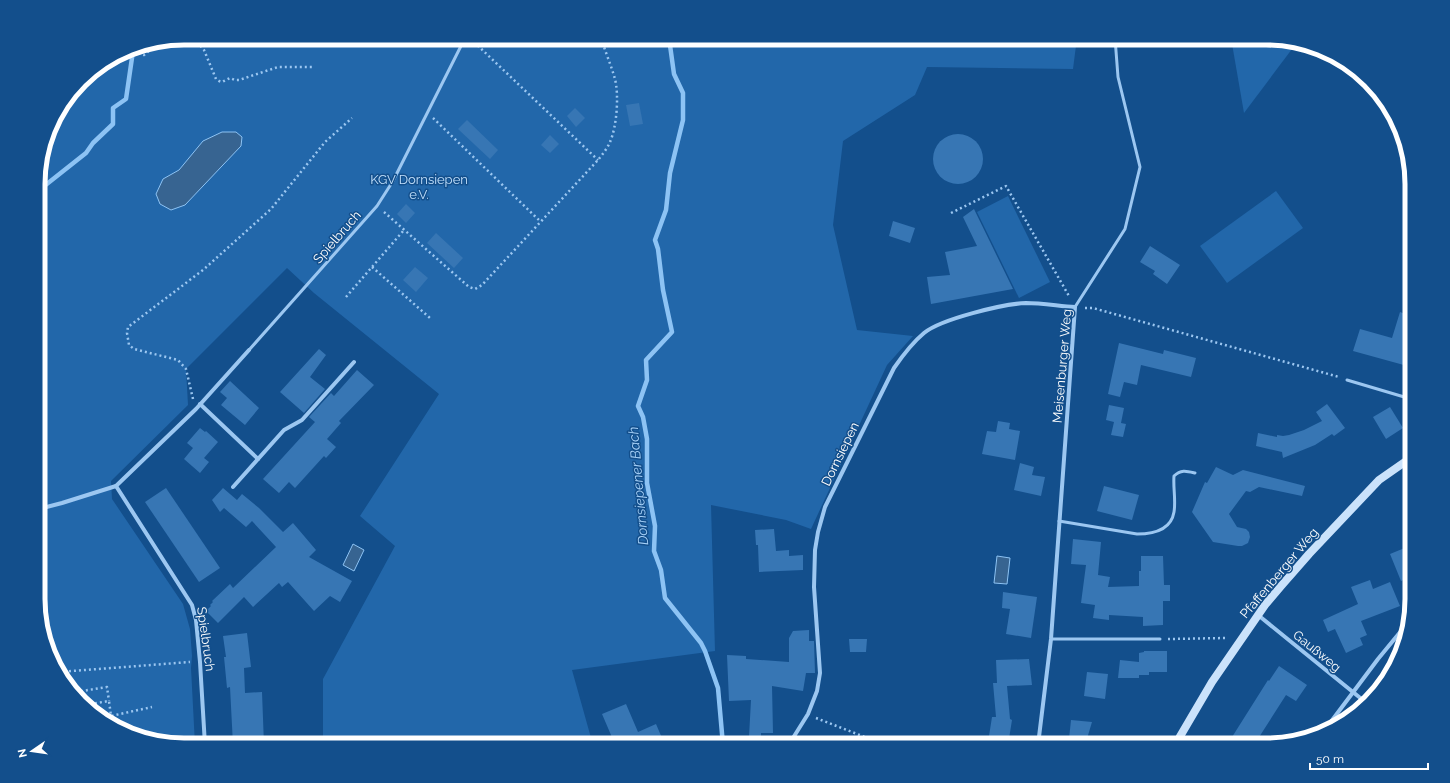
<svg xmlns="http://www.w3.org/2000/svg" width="1450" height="783" font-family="Raleway,sans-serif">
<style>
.green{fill:#2267aa}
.water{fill:#376491;stroke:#8dc3f4}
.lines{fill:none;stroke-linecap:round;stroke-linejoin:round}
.stream{stroke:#8dc3f4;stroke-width:4.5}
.building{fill:#3776b4}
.path{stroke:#9cc7f1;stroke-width:2.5;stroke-dasharray:2 3;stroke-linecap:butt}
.lane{stroke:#9cc7f1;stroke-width:3}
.street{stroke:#9cc7f1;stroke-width:4}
.secondary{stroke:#cae2fb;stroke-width:8}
.labels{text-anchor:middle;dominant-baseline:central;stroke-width:3;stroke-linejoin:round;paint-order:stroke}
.park-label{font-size:13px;fill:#c2e0fc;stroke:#134f8c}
.street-label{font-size:13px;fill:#fff;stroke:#134f8c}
.water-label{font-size:14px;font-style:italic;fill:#a7d1f8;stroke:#134f8c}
.rim{fill:none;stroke:#fff;stroke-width:5}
</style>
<rect width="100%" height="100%" fill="#134f8c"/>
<g class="green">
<polygon points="184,38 1077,38 1073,69 927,67 915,95 843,141 833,225 857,330 913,336 887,365 811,529 786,520 711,505 715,651 572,670 593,745 323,745 323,679 395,546 360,516 439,394 314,293 287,268 186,369 188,405 111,481 112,499 183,604 190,629 192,656 191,668 195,745 184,745 119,730 63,680 39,619 38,174 53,119 87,74 128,49"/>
<polygon points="1231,38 1266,38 1295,45 1244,113"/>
<polygon points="1276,191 1303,228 1227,283 1200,246"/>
<polygon points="1008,196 1050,282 1019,298 977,212"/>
</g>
<g class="water">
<polygon points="222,132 236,132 242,137 241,146 185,205 171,210 160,204 156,194 163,179 179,170 203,141"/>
<polygon points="353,544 364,550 354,571 343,565"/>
<polygon points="997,556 1010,558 1007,584 994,583"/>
</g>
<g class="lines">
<g class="stream">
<polyline points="669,38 674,74 683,93 683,120 670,173 666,210 655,240 658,249 663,290 672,332 646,360 647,380 638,406 643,417 647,439 647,483 655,526 654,551 661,570 665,598 701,643 705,651 718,688 723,745"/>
<polyline points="38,191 86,153 93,143 113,124 113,108 126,99 133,51 136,47"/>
</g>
</g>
<g class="building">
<polygon points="639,103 643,124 630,126 626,105"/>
<polygon points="575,108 585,118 576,127 567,116"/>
<polygon points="467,120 498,150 490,159 458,129"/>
<circle cx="958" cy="159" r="25"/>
<polygon points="550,135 559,144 550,153 541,145"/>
<polygon points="406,204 415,213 406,223 397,214"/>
<polygon points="974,209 1013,289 931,304 927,277 950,275 945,252 977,246 963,217"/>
<polygon points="893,221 915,228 910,243 889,236"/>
<polygon points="436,233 463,258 454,268 427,243"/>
<polygon points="1150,246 1180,265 1167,284 1153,274 1155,271 1140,262"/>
<polygon points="415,267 428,278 416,292 403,280"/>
<polygon points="1400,312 1411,316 1411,367 1353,351 1360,329 1392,338"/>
<polygon points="1119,343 1163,354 1164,350 1196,358 1191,377 1141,365 1137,385 1124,382 1120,397 1108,394"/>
<polygon points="319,349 326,355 310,377 325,389 304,413 280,392"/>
<polygon points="357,370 374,385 339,421 341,423 327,439 336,447 326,458 324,456 295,488 289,482 279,493 263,479 315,422 309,417 331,393 334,396"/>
<polygon points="230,381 259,408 245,425 221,405 227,398 220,392"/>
<polygon points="1327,404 1345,428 1334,436 1332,434 1315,445 1283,458 1282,452 1256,446 1258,433 1277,437 1277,435 1283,436 1289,435 1304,430 1322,421 1316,412"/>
<polygon points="1109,405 1124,408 1121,423 1126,424 1123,437 1111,435 1114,422 1106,420"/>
<polygon points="1390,407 1403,428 1386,439 1373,417"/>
<polygon points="998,421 1010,423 1009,429 1020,431 1015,460 982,454 987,431 996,432"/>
<polygon points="200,428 205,432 206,431 218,442 204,458 209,462 200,473 184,459 193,448 187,443"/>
<polygon points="1020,463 1034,467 1032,475 1045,477 1041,496 1014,490"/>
<polygon points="1216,467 1233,475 1243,470 1305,486 1302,496 1259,487 1250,492 1246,491 1229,514 1237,527 1246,529 1249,532 1250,537 1248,543 1242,546 1238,546 1213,542 1192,512 1205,482 1207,483"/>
<polygon points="1104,486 1139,495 1132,520 1097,511"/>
<polygon points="166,488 220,568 199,582 145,502"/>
<polygon points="223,488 237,500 242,494 259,508 283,532 293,523 316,550 309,557 352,581 340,602 330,596 314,611 288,582 282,587 279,583 253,607 244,597 218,623 206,611 211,606 210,605 213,602 212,601 230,584 233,588 276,547 252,521 246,527 224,508 220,512 212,500"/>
<polygon points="774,529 776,551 789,550 789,556 803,555 803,570 759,572 758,545 756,545 755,530"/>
<polygon points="1073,539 1101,542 1098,575 1110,577 1108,587 1139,586 1139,571 1141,571 1141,556 1163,556 1164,585 1170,585 1170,601 1163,601 1163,625 1143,626 1143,617 1109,615 1109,620 1093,618 1095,605 1081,603 1086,565 1071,564"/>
<polygon points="1412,545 1412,576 1401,581 1390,554"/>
<polygon points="1370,580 1373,589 1390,582 1400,606 1361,621 1367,635 1360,638 1363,645 1346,653 1335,629 1328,632 1323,620 1358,604 1351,587"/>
<polygon points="1003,592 1037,597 1031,638 1006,634 1010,609 1002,608"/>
<polygon points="809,630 809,641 814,641 815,673 806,673 803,691 772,686 773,733 761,733 761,738 749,737 751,700 729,701 727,655 746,656 746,659 789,662 789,638 793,631"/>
<polygon points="247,633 251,667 244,668 245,693 262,692 264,745 233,745 230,687 227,688 224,657 226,657 223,636"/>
<polygon points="849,639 867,639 866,652 850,652"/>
<polygon points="1144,651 1167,651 1167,672 1149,672 1149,675 1139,675 1139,678 1118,678 1120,660 1139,662 1139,653 1144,652"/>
<polygon points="1029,659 1032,685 1007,686 1010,719 1012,720 1008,745 993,743 994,737 989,736 992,717 996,717 993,683 997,683 996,660"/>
<polygon points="1279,666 1307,685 1296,701 1286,695 1254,745 1227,745 1268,680 1269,681"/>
<polygon points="1087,672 1108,674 1105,699 1084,696"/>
<polygon points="626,704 638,732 656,724 665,745 607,745 614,742 602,714"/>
<polygon points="1071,720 1092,722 1086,742 1069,739"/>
</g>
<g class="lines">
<g class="path">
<polyline points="194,38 204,50 216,79 219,81 222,82 230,78 235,80 239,80 278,67 314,67"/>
<polyline points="474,42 598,160"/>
<polyline points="129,50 144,55 159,43"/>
<polyline points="433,118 541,222"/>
<path d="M 384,212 L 469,287 L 475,289 L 482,285 L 598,160 C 602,155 607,149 610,142 C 617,126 619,95 615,79 C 611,65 605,51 601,38"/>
<polyline points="951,213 1006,186 1069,296"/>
<polyline points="372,267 430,318"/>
<polyline points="346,297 404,230"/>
<polyline points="1085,308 1093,308 1339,377"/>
<polyline points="193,399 186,369 178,360 134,349 129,345 127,333 128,327 203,270 271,209 325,142 352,118"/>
<polyline points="1168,639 1227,638"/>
<polyline points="59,672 190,662"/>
<polyline points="76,692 107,687 109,701"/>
<polyline points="90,704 109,701 111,716 152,707"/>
<polyline points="104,717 111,716 112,723"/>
<polyline points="816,718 870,739 916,745"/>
</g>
<g class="lane">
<polyline points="1075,307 1125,229 1140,167 1118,77 1115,38"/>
<polyline points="249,350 377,206 393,181 465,38"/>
<polyline points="1347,380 1411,399"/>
<path d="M 1059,521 L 1137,534 C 1153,534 1171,530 1174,512 C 1176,500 1173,488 1174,476 C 1181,469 1187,471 1195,473"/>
<polyline points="1051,639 1160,639"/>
</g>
<g class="street">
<polyline points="200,404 258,459"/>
<polyline points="116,486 192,605 196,620 200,662 205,745"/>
<polyline points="233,487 284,430 302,420 354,362"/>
<polyline points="39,509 62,503 116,486 196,409 249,350"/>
<polyline points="1258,615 1364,701"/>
<polyline points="1327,727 1378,659 1406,625"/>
<path d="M 786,745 L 793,738 L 808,714 L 817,691 L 820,673 L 814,587 L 815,550 L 818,532 L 825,507 L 894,368 C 903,355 912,343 924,333 C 941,319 1003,304 1026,303 C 1042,303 1059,306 1075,307 L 1051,639 L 1038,745"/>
</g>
<polyline class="secondary" points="1175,745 1212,682 1265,605 1282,585 1309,554 1379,480 1412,457"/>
</g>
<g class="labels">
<g class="park-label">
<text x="419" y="179">KGV Dornsiepen<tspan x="419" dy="15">e.V.</tspan></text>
</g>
<g class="street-label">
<text transform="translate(337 237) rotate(-49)">Spielbruch</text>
<text transform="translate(1062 366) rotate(-85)">Meisenburger Weg</text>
<text transform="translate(840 454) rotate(-64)">Dornsiepen</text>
<text transform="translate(1279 573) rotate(-50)">Pfaffenberger Weg</text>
<text transform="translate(206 639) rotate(82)">Spielbruch</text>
<text transform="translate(1317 651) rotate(39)">Gaußweg</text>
</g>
<g class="water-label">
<text transform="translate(638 486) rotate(-95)">Dornsiepener Bach</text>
</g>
</g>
<path d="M0 0H1450V783H0ZM184 45H1266A139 139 0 0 1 1405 184V599A139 139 0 0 1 1266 738H184A139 139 0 0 1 45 599V184A139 139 0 0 1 184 45Z" fill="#134f8c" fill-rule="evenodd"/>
<path class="rim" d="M184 45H1266A139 139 0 0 1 1405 184V599A139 139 0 0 1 1266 738H184A139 139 0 0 1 45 599V184A139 139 0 0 1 184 45Z"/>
<g transform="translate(32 751) rotate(257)" stroke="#134f8c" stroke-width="3" paint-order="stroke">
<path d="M0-3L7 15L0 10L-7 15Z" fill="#ffffff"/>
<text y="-6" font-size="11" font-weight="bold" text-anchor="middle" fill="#ffffff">N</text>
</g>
<path d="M1310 763v6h118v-6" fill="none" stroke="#ffffff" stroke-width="2"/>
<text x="1316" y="763" font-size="12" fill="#ffffff" stroke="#134f8c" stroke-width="3" paint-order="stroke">50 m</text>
</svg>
